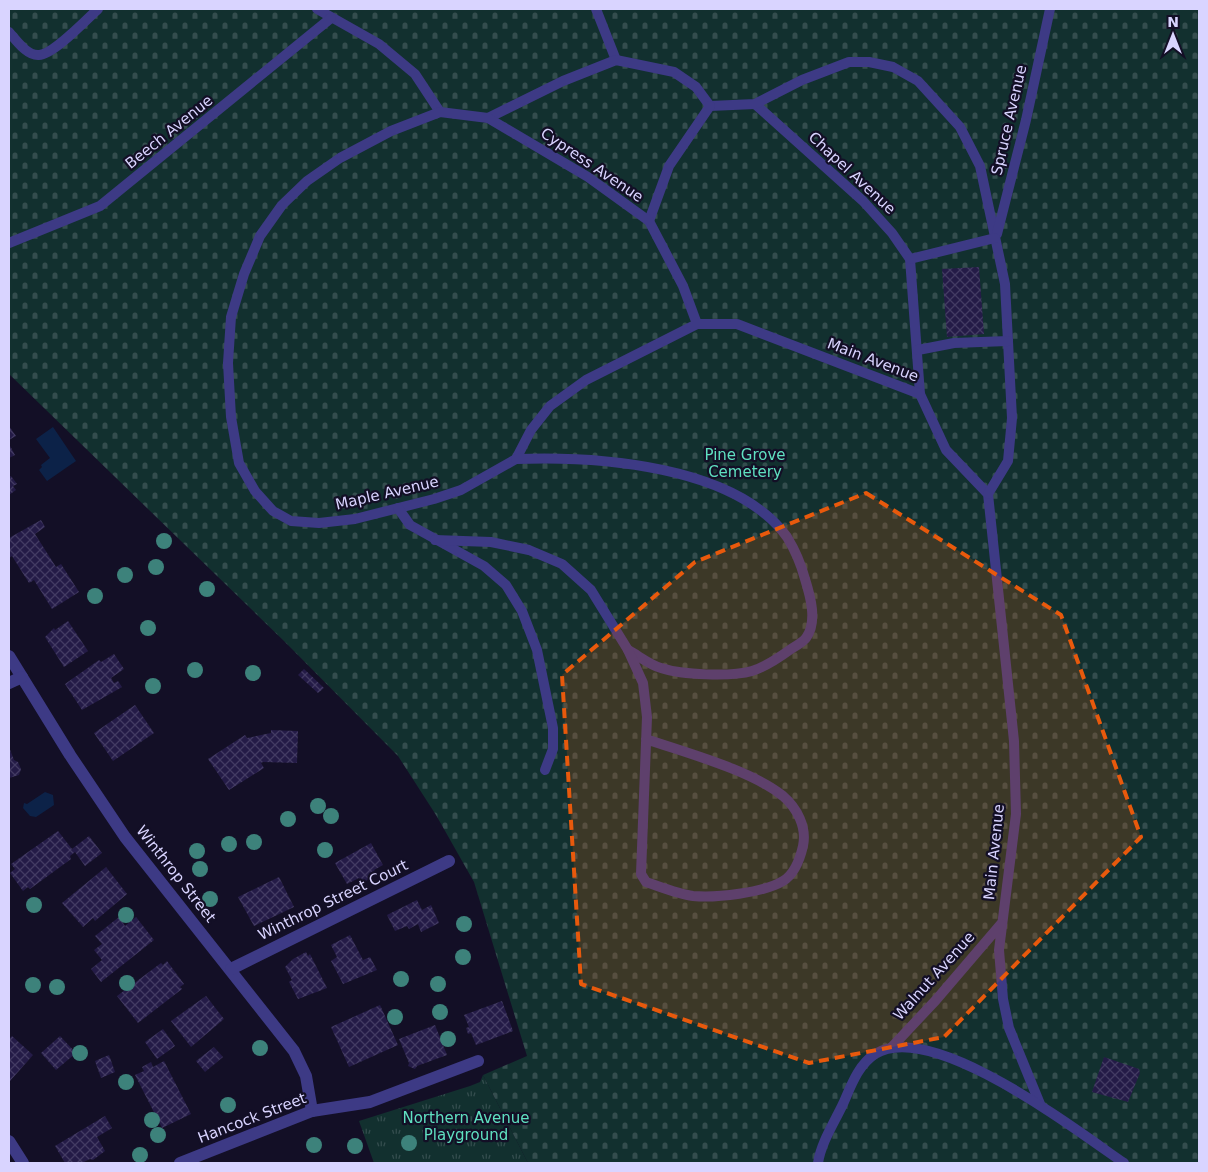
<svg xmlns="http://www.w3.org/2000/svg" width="1208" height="1172" font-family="'DejaVu Sans',sans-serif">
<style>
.grass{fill:url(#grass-tufts)}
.cemetery{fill:url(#cemetery-stones)}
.water{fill:#0c2248}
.building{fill:url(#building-cross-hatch)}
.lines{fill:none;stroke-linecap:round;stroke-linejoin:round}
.lane{stroke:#3d3a85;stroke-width:10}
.street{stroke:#3d3a85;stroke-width:12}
.tree{fill:#3d827b}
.marked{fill:#e8590c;fill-opacity:0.2;stroke:#e8590c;stroke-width:4;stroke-dasharray:10 6;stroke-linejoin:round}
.labels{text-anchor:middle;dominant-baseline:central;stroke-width:4.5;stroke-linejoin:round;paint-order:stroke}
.street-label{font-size:15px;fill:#d9d4ff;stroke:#130f26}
.park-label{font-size:15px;fill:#5fe0c0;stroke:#130f26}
</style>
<defs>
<pattern id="grass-tufts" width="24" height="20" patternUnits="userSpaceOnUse" patternTransform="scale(1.25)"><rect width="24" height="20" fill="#12302f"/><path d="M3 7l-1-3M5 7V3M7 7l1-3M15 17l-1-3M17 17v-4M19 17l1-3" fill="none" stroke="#344d4e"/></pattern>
<pattern id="cemetery-stones" width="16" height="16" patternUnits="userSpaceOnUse" patternTransform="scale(1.25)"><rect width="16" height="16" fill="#12302f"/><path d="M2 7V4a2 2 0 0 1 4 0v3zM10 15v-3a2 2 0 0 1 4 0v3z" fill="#344d4e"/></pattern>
<pattern id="building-cross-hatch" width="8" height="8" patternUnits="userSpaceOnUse" patternTransform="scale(1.25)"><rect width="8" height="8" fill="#241b47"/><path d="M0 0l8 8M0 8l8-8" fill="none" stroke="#433b63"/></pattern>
</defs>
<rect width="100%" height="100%" fill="#130f26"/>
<polygon class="grass" points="483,1075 528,1163 374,1163 359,1121 470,1086 480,1082"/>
<polygon class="cemetery" points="9,9 1199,9 1199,1163 528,1163 483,1075 527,1056 474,882 436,815 398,756 285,642 9,374"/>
<g class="water">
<polygon points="53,427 76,461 47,481 39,470 42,467 41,465 50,458 36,439"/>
<polygon points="45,792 53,795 54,805 36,817 30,816 23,808 24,803 27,804"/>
</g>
<g class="building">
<polygon points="979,267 984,334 947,337 942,269"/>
<polygon points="9,426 16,436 9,440"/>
<polygon points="9,444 15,455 9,458"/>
<polygon points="11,476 17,484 13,486 16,490 9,495 9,477"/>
<polygon points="41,520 45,527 35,534 56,567 61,564 79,592 52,609 34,580 29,583 12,556 9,558 9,538"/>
<polygon points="68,621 88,651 64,667 45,637 54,628 55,630"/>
<polygon points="114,654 124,669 111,678 114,683 118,681 122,687 82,710 65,684 99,660 101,662"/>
<polygon points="304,669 324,688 318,693 298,675"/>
<polygon points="135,705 154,733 113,761 94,733"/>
<polygon points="271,730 298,731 297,763 263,762 261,763 264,768 229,790 208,759 245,735 247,738 271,733"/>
<polygon points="9,747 14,760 18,762 21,769 19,775 9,778"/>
<polygon points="58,831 72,849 89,836 102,853 85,866 75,852 70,856 71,859 30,889 28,887 23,891 10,873 15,869 11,864"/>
<polygon points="371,843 383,865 374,870 377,875 362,883 359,878 347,884 335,863"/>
<polygon points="106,867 127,894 95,921 93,918 83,927 62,903"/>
<polygon points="279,877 294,907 254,926 238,897"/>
<polygon points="417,900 422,910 431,905 439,923 421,932 418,924 409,929 407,926 395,931 387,915"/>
<polygon points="119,917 125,926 136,917 154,940 101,982 91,969 102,960 94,950 102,944 95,936"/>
<polygon points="350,935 363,960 370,957 377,970 343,984 331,961 337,957 331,945"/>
<polygon points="306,952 308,956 310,954 327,988 298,999 289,982 292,980 285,967 293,959"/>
<polygon points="167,961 184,984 180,987 182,989 138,1023 117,996 161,963 163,965"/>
<polygon points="206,996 224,1019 191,1047 171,1021"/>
<polygon points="502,1001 513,1031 476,1045 471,1033 468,1034 466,1028 469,1027 464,1015"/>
<polygon points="380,1005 398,1045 349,1067 331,1027"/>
<polygon points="435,1025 447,1055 417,1066 415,1069 408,1066 409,1063 399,1039"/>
<polygon points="163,1029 175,1046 157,1059 145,1042"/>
<polygon points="12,1036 33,1055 10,1081 9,1039"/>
<polygon points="60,1036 76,1053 56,1070 41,1053"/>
<polygon points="214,1047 223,1057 205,1072 196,1061"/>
<polygon points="109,1055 115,1072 101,1078 95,1061"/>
<polygon points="1104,1057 1139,1069 1140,1073 1128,1102 1092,1092"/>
<polygon points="164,1061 191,1114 162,1128 135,1075 144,1071 142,1067 151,1062 153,1067"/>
<polygon points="105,1116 112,1128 97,1137 105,1151 93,1160 90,1159 82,1163 65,1163 55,1146"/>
</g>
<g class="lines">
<g class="lane">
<polyline points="317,9 379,44 415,74 440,112"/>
<polyline points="596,9 616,60"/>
<path d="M 9,32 C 16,40 27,56 39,55 C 53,55 87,19 98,9"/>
<polyline points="755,104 863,201 892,233 910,259 920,394 946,450 988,494 1014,741 1016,814 999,950 1003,999 1009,1028 1040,1104"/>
<polyline points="710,106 755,104 802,80 849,62 869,62 893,67 918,81 960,127 980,166 1005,284 1012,418 1008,461 988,494"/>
<polyline points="488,118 563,81 616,60 674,72 696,87 710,106"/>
<polyline points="649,221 669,166 710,106"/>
<polyline points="997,234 1026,120 1050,9"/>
<polyline points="9,243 100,206 331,18"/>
<polyline points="910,259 995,238"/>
<polyline points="697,324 683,286 649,221 588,177 488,118 440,112 391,131 340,158 307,181 282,205 260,236 244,274 231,317 228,363 231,417 239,463 255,491 273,511 291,521 319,523 355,519 434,499 461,490 516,459 531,430 550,406 586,380 697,324 737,324 920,394"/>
<polyline points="918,350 954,343 1008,341"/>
<path d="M 516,459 C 597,456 735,465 787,537 C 795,550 801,564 805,579 C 810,595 818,622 806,638 C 803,642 796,646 791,649 C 780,657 765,667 752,671 C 731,677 682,675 661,668 C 650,665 639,656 628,650"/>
<polyline points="398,508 410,525 484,566 506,585 522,611 537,650 553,728 553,749 545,770"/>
<path d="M 435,540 L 491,542 L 529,550 L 562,564 L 591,590 L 628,650 L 643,683 L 647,717 L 641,874 L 646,882 C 661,887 678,894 693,896 C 716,898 763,893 783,881 C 795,874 800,859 803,846 C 807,827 797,808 783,796 C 751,770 686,753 646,739"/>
<polyline points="891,1048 936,1000 1001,924"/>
<path d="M 818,1163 C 821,1143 834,1123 843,1104 C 851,1086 858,1065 875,1054 C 932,1019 1077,1131 1124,1163"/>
</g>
<g class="street">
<polyline points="9,656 70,755 125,837 294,1051 306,1076 312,1111"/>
<polyline points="9,683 22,677"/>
<polyline points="231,969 449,861"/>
<polyline points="9,1141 23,1163"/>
<polyline points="180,1163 312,1111 370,1102 478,1061"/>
</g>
</g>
<g class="tree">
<circle cx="164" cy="541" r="8"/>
<circle cx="156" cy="567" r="8"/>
<circle cx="125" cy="575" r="8"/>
<circle cx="207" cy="589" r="8"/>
<circle cx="95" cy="596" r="8"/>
<circle cx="148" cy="628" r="8"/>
<circle cx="195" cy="670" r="8"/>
<circle cx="253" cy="673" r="8"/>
<circle cx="153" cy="686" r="8"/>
<circle cx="318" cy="806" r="8"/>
<circle cx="331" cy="816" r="8"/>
<circle cx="288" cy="819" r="8"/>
<circle cx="254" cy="842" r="8"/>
<circle cx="229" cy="844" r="8"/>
<circle cx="325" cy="850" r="8"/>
<circle cx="197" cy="851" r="8"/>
<circle cx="200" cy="869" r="8"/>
<circle cx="210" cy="899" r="8"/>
<circle cx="34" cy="905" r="8"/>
<circle cx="126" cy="915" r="8"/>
<circle cx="464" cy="924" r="8"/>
<circle cx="463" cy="957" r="8"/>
<circle cx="401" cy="979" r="8"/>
<circle cx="127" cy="983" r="8"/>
<circle cx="438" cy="984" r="8"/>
<circle cx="33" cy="985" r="8"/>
<circle cx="57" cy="987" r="8"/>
<circle cx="440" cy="1012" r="8"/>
<circle cx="395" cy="1017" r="8"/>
<circle cx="448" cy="1039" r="8"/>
<circle cx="260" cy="1048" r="8"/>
<circle cx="80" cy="1053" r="8"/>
<circle cx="126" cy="1082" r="8"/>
<circle cx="228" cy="1105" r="8"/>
<circle cx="152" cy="1120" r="8"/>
<circle cx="158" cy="1135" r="8"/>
<circle cx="409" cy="1143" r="8"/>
<circle cx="314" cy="1145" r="8"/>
<circle cx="355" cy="1146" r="8"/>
<circle cx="140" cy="1155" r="8"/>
</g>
<path class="marked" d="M 866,493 L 1061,615 L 1141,837 L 944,1037 L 809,1063 L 581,984 L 562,675 L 695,562 Z"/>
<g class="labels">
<g class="street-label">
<text transform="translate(1009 120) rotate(-77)">Spruce Avenue</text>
<text transform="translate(169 132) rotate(-39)">Beech Avenue</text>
<text transform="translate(592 165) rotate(34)">Cypress Avenue</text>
<text transform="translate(852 173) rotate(43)">Chapel Avenue</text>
<text transform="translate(873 360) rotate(21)">Main Avenue</text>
<text transform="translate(387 493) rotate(-13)">Maple Avenue</text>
<text transform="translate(994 852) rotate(-84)">Main Avenue</text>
<text transform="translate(176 874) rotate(52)">Winthrop Street</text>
<text transform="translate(333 900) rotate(-26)">Winthrop Street Court</text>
<text transform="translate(934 976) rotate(-48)">Walnut Avenue</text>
<text transform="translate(252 1118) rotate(-21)">Hancock Street</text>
</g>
<g class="park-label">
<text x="745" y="455">Pine Grove<tspan x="745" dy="17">Cemetery</tspan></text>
<text x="466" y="1118">Northern Avenue<tspan x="466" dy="17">Playground</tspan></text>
</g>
</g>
<rect width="1208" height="1172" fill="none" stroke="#d9d4ff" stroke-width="20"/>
<g transform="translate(1173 35)" stroke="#130f26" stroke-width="4" paint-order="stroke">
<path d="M0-4L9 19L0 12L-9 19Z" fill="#d9d4ff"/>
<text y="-8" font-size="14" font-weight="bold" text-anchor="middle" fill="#d9d4ff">N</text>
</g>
</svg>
